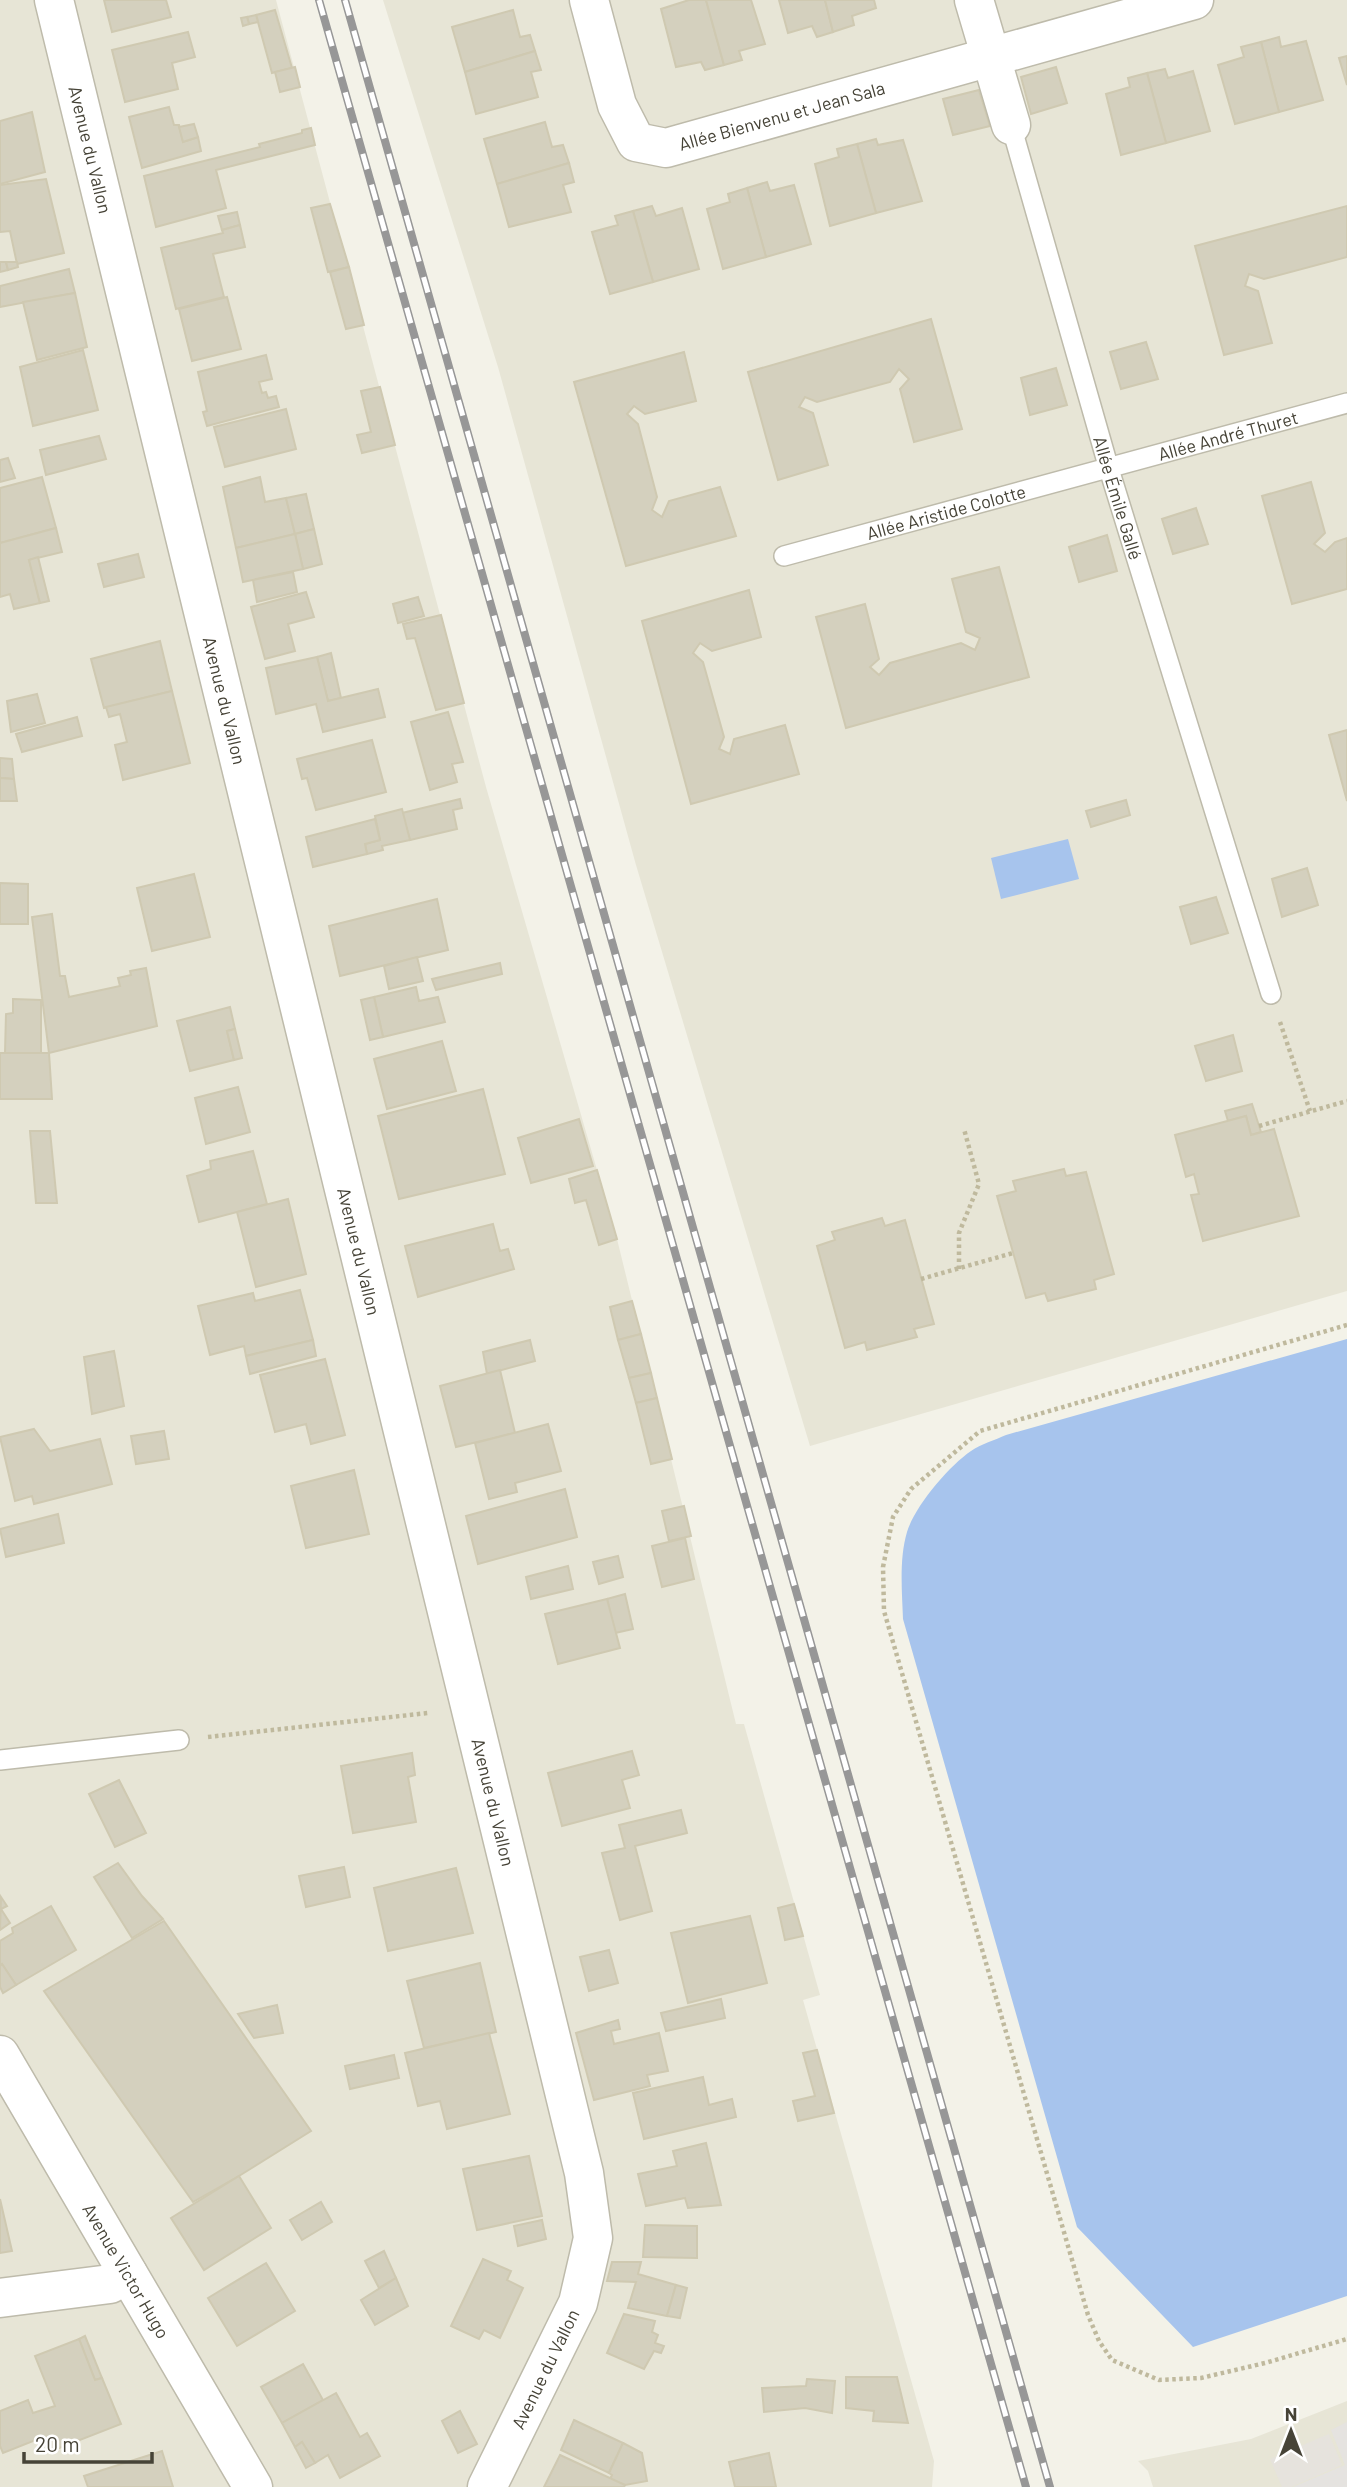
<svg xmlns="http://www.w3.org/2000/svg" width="1347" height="2487" font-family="Barlow,sans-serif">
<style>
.residential{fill:#e7e5d6}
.industrial{fill:#e6e3dd}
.parking{fill:#e5e3e0}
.water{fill:#a7c4ed}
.building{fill:#d4d0be;stroke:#cfc9b1;stroke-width:2}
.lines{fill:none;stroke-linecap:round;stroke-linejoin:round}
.service-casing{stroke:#bebbab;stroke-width:22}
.minor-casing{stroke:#bebbab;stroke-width:41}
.tertiary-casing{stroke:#bebbab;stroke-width:41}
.path{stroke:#bfb99d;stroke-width:4.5;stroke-dasharray:3.5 3.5;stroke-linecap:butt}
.service{stroke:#fff;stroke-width:19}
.minor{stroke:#fff;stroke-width:38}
.tertiary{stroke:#fff;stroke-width:38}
.rail-casing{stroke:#979797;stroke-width:8}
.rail{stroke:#fff;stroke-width:5;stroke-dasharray:16;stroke-linecap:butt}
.labels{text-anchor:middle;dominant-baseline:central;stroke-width:7;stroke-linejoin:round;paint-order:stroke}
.street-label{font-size:18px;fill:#464337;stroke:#fff}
</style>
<rect width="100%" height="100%" fill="#f3f2e8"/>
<g class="residential">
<polygon points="0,0 276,0 486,787 617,1239 736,1724 744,1724 820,1995 803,2000 934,2461 932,2487 0,2487"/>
<polygon points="383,0 1347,0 1347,1291 810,1446 636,865 498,367"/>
<polygon points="1347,2401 1347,2487 1153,2487 1148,2471 1138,2461 1251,2439"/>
</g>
<polygon class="industrial" points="1329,2434 1342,2465 1291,2487 1282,2487 1270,2459"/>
<polygon class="parking" points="1347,2422 1347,2487 1293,2487 1345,2465 1331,2430"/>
<g class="water">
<polygon points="1068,839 1079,879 1001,899 991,858"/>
<path d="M 1347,1339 L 1347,2296 L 1193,2347 L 1077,2227 L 903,1619 C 902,1591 899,1559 907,1532 C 915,1506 949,1466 971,1451 C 981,1444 995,1440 1006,1435 Z"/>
</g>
<g class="building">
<polygon points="104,0 166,0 171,17 112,32"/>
<polygon points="689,0 706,0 724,65 705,70 701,62 676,67 661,9"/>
<polygon points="706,0 751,0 765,44 739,51 742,60 724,65"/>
<polygon points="779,0 825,0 833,32 817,37 812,26 788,33"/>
<polygon points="825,0 874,0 876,8 852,16 854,25 833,32"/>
<polygon points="275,10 292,68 272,73 256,15"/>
<polygon points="513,10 520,37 530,35 535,51 465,72 452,27"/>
<polygon points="256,15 258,22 249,24 247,17"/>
<polygon points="247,17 249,24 243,26 241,18"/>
<polygon points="188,32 195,57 172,63 178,89 125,102 112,50"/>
<polygon points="1279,37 1281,47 1306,41 1323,100 1279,112 1261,42"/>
<polygon points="1261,42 1279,112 1235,124 1218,65 1244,57 1241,47"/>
<polygon points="535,51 541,70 531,72 538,97 476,114 465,72"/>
<polygon points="1347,56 1347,85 1339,58"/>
<polygon points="295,67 300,87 280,92 275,72"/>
<polygon points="1056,67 1067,103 1031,114 1021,77"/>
<polygon points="1165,69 1168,78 1193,71 1210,131 1166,143 1147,73"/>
<polygon points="1147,73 1166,143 1121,155 1106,94 1130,87 1128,78"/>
<polygon points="979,90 990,126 953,135 943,99"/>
<polygon points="169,107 174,125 179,125 183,142 198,137 201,151 142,168 129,117"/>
<polygon points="32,112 45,172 0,184 0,121"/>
<polygon points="545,122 552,147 563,145 569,163 497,184 484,139"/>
<polygon points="194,124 198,137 183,142 179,127"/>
<polygon points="311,128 315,145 216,170 226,208 156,227 144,176 260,147 259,144 302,133 302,130"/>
<polygon points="876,139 878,145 903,140 922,201 876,213 857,144"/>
<polygon points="857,144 876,213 830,226 815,164 839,157 837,149"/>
<polygon points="569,163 574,182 563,185 571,212 509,227 497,184"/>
<polygon points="46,179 64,253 17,264 10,231 0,232 0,185"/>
<polygon points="767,182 770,191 794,185 811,244 766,257 747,188"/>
<polygon points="747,188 766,257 723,269 707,209 730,202 728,194"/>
<polygon points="330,204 349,267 328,272 311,208"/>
<polygon points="652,206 656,216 682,208 699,269 653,282 633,211"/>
<polygon points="1347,206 1347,257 1264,279 1249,274 1245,286 1258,291 1272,343 1224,355 1195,246"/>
<polygon points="633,211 653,282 610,294 592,232 618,225 615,216"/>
<polygon points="237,212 240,225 222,230 218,216"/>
<polygon points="240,225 245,247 213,254 224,297 176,309 161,248 223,233 222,230"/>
<polygon points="0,262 6,262 8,270 0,272"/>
<polygon points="6,262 17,262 18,267 8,270"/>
<polygon points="349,267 364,325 346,329 330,272"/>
<polygon points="69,269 75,293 0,307 0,286"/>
<polygon points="75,293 87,347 37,360 23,302"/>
<polygon points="227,297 241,349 192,361 179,309"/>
<polygon points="931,319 962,429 914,442 900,389 909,379 899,369 890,382 817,402 805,397 799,407 813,413 828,465 778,480 748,372"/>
<polygon points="1146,342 1158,379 1121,389 1110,352"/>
<polygon points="83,350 98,410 33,426 20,367"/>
<polygon points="684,352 696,401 645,414 634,406 627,414 638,424 657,497 652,510 662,517 669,501 720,487 736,536 626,566 574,382"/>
<polygon points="266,355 272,379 259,382 262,393 266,392 268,398 276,396 279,407 207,426 203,412 207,411 198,372"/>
<polygon points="1056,368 1067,405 1030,415 1021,378"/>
<polygon points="380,387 395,445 362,453 357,435 371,432 361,391"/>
<polygon points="286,409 296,449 225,467 214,427"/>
<polygon points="99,436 106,459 46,475 40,450"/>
<polygon points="8,458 15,478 0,482 0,460"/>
<polygon points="42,477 56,528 0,543 0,488"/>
<polygon points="260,477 265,502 286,498 295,534 236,548 223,487"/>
<polygon points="1311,482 1325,533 1314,544 1325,552 1335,542 1347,538 1347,589 1292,604 1262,496"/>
<polygon points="306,494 314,529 295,534 286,498"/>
<polygon points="1196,508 1208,544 1173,554 1162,519"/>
<polygon points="56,528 62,552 29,560 40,603 14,609 10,594 0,597 0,543"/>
<polygon points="314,529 322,564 303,569 295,534"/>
<polygon points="295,534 303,569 243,582 236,548"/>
<polygon points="1107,535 1117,571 1079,582 1069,547"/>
<polygon points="138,554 144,577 104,587 98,564"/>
<polygon points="38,557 49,601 40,603 29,560"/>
<polygon points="999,567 1029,677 846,728 816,617 865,604 879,659 870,667 879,675 890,663 961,643 975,650 980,638 966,632 952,579"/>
<polygon points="293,572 297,592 257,602 253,580"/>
<polygon points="749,590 761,637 712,651 700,643 693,653 703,662 724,737 719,749 730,754 734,739 785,725 799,774 691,804 642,621"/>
<polygon points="306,592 314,617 288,624 295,651 265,659 251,607"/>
<polygon points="418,597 424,616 398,623 393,604"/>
<polygon points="441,615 464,703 436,710 415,638 407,639 403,624"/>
<polygon points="160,641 172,691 104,708 91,659"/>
<polygon points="331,653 341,698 328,701 317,657"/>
<polygon points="317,657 328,701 378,689 385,717 323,732 316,704 276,714 266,668"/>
<polygon points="172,691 190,763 123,780 115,745 127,742 120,714 109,717 106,707"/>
<polygon points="37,694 45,723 11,732 7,701"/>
<polygon points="448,712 463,762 452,764 457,782 430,790 411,722"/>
<polygon points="77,717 82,736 22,752 16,734"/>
<polygon points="1347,730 1347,801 1329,735"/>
<polygon points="372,740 386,792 316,810 307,778 302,779 297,759"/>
<polygon points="0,758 12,759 14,779 0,778"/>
<polygon points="0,778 14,779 17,801 0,801"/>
<polygon points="460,799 462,808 453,810 457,829 410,840 402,813"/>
<polygon points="1126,800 1130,815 1091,827 1086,811"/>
<polygon points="402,809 410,840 382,846 383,850 367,854 365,844 380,840 375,816"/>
<polygon points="375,819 380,840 365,844 367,854 313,867 306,837"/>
<polygon points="1307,868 1318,905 1282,917 1272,879"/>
<polygon points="194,874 210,937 152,951 137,888"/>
<polygon points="0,883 28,884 28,924 0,924"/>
<polygon points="1216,897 1228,933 1191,944 1180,907"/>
<polygon points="437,899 448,950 340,976 329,926"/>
<polygon points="52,914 60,976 65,976 69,997 120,986 118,978 131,975 130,971 146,968 157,1026 49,1053 32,917"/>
<polygon points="417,957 423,981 389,989 384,966"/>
<polygon points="500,963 502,974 436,990 432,979"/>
<polygon points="416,987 419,1001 438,997 445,1022 383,1037 374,997"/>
<polygon points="374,997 383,1037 370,1040 361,1000"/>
<polygon points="13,999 41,1000 41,1053 5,1053 6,1014 13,1013"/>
<polygon points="230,1007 235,1029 227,1031 234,1060 190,1071 177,1021"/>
<polygon points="235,1029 242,1058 234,1060 227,1031"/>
<polygon points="1233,1035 1242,1071 1206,1081 1195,1046"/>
<polygon points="442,1041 456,1091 387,1109 374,1059"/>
<polygon points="0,1053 49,1053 52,1099 0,1099"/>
<polygon points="238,1087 250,1132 206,1144 195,1098"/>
<polygon points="483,1089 505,1174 399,1199 378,1116"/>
<polygon points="1252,1104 1261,1132 1251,1135 1246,1116 1228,1121 1225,1111"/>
<polygon points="1246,1116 1251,1135 1274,1129 1299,1216 1203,1241 1191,1195 1199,1194 1194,1174 1186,1177 1175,1135"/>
<polygon points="579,1119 593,1166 531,1183 518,1138"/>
<polygon points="30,1131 50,1131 57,1203 36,1203"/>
<polygon points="253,1151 267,1204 199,1222 187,1176 211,1169 210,1161"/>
<polygon points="1064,1169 1066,1176 1086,1172 1114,1274 1094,1280 1096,1289 1048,1301 1045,1293 1026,1298 997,1196 1016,1191 1013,1181"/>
<polygon points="597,1170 617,1239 599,1245 586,1200 575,1203 569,1179"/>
<polygon points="288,1199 306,1274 256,1287 237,1212"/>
<polygon points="882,1218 885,1226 905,1220 934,1324 914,1329 917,1337 867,1350 865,1342 845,1348 817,1246 835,1240 832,1232"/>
<polygon points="493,1224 500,1251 508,1249 514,1269 418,1297 405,1246"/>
<polygon points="300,1290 313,1340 246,1356 244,1346 210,1355 198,1306 253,1293 255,1301"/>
<polygon points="632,1301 641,1334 618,1340 610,1307"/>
<polygon points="641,1334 651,1373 629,1378 618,1340"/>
<polygon points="313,1340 316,1356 250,1374 246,1356"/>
<polygon points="530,1340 535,1361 487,1374 483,1352"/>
<polygon points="114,1351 124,1406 92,1414 84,1357"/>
<polygon points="325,1359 345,1435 311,1444 306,1424 275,1432 260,1375"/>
<polygon points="500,1370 515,1433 456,1447 440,1386"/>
<polygon points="651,1373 657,1398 636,1403 629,1378"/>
<polygon points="657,1398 672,1459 651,1464 636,1403"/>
<polygon points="548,1424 561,1471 515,1483 517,1492 489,1499 475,1443"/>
<polygon points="34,1429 50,1451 100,1439 112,1484 34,1504 32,1496 15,1501 0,1437"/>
<polygon points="164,1431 169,1459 136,1464 131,1436"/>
<polygon points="354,1470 369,1534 306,1548 291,1486"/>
<polygon points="565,1489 577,1537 478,1564 466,1516"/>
<polygon points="684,1506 691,1536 669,1541 662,1511"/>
<polygon points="58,1514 64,1543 6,1557 0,1529"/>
<polygon points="685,1538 694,1579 662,1587 652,1546"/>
<polygon points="618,1556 623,1577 599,1584 593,1562"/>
<polygon points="568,1566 573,1589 531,1599 526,1577"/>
<polygon points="625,1594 633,1629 615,1633 607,1599"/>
<polygon points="607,1599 620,1648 558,1664 545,1614"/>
<polygon points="632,1751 639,1775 622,1780 630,1808 562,1826 548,1773"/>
<polygon points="412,1753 415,1775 408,1777 416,1822 353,1833 341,1766"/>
<polygon points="119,1780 146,1833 115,1847 89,1794"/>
<polygon points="681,1810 687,1833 635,1846 652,1911 620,1920 602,1853 625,1848 619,1825"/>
<polygon points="118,1863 142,1896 163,1919 132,1938 94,1877"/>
<polygon points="344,1867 350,1897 306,1907 299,1876"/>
<polygon points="456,1868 473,1933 388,1951 374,1888"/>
<polygon points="1,1897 7,1906 1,1909 10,1923 0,1930"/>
<polygon points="794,1904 803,1936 785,1940 778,1908"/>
<polygon points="51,1906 76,1950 16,1985 2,1964 0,1966 0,1941 13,1933 12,1928"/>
<polygon points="750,1916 767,1983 688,2003 671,1933"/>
<polygon points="164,1921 311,2131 239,2176 193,2202 44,1991"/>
<polygon points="609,1950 618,1983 589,1991 580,1957"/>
<polygon points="480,1963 496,2032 424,2048 407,1981"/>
<polygon points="2,1964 16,1985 3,1993 0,1987 0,1966"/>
<polygon points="721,1999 725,2018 666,2031 661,2013"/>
<polygon points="277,2005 283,2033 254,2038 238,2014"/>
<polygon points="618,2020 620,2029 611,2031 614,2044 659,2033 668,2071 647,2075 650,2086 594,2100 576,2033"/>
<polygon points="489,2033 510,2114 447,2129 440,2101 418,2106 405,2053"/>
<polygon points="817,2050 834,2113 798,2121 793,2101 815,2096 803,2053"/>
<polygon points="394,2055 399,2078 350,2089 345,2066"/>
<polygon points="703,2077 709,2105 732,2099 736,2117 644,2139 633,2093"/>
<polygon points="706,2143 721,2205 688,2208 685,2198 646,2206 638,2174 677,2166 673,2151"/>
<polygon points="529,2156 542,2216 477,2230 463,2169"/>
<polygon points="239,2176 271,2228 204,2270 171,2218"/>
<polygon points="0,2199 12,2251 0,2253"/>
<polygon points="321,2202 332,2222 302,2240 290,2220"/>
<polygon points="542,2220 546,2239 518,2246 514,2226"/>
<polygon points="645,2225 697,2226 697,2258 643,2257"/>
<polygon points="384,2251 396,2278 379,2288 365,2261"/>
<polygon points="483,2259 511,2271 507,2280 523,2288 500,2338 484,2330 479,2339 451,2326"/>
<polygon points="612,2262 641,2262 638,2274 676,2285 667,2316 628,2308 636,2282 607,2281"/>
<polygon points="266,2263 295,2311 237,2346 208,2298"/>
<polygon points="396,2278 408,2306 375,2325 361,2300"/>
<polygon points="676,2285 687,2288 680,2318 667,2316"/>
<polygon points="624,2314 655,2321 652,2332 658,2335 655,2343 664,2346 661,2353 654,2351 644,2369 607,2353"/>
<polygon points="85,2336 102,2378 95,2380 79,2339"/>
<polygon points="79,2339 95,2380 102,2378 121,2424 49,2452 43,2437 3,2453 0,2446 0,2411 28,2400 33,2413 55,2406 35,2356"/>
<polygon points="303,2364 323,2400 282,2423 261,2387"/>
<polygon points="846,2377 897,2377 908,2423 873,2421 874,2411 846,2408"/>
<polygon points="807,2379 835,2381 832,2413 805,2408 764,2412 762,2388 806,2386"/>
<polygon points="336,2393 360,2437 367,2433 380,2456 340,2478 328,2455 315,2463 302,2442 295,2447 282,2423"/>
<polygon points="460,2411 477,2444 458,2453 442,2421"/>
<polygon points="574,2420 623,2443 609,2473 561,2450"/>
<polygon points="302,2442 315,2463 306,2468 295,2447"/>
<polygon points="623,2443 642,2453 647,2481 625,2485 610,2479 612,2475 609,2473"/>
<polygon points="162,2451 173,2487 88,2487 84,2476"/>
<polygon points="769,2453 776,2487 735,2487 729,2462"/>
<polygon points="560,2455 625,2485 624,2487 544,2487"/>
</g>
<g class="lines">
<defs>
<g id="service">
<path id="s1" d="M 1011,125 L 1109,469 L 1271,994"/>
<path id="s2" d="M 784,556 L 1347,403"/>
<polyline points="0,1760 179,1740"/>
</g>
<g id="minor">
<path id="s3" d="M 54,0 L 584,2173 L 593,2238 L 578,2303 L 487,2487"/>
<path id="s4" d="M 589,0 L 617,105 L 636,142 L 666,148 L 1194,0"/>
<polyline points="974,0 1011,125"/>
<polyline points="0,2298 110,2284 128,2274"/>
</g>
<g id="tertiary">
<path id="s5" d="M 0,2055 L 253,2487"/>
</g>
</defs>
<use href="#service" class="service-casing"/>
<use href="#minor" class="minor-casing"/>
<use href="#tertiary" class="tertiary-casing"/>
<g class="path">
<polyline points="1280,1022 1310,1111"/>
<polyline points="1259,1126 1347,1101"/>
<polyline points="959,1269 959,1233 979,1184 964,1129"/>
<polyline points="921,1279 1013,1253"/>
<polyline points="1347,1325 980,1431 911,1489 893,1517 883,1567 884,1611 1088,2315 1099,2341 1112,2360 1159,2380 1201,2378 1265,2363 1347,2339"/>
<polyline points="208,1737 428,1713"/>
</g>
<use href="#service" class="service"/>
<use href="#minor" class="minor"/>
<use href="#tertiary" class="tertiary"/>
<defs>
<g id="rail">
<polyline points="319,0 1026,2487"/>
<polyline points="345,0 1050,2487"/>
</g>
</defs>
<use href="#rail" class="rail-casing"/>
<use href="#rail" class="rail"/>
</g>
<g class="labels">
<g class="street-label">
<text stroke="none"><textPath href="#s4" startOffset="301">Allée Bienvenu et Jean Sala</textPath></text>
<text stroke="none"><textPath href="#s3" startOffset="154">Avenue du Vallon</textPath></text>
<text stroke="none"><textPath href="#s2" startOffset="460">Allée André Thuret</textPath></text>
<text stroke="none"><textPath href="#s1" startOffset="388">Allée Émile Gallé</textPath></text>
<text stroke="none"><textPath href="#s2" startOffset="168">Allée Aristide Colotte</textPath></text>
<text stroke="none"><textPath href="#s3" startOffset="721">Avenue du Vallon</textPath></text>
<text stroke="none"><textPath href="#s3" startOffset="1288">Avenue du Vallon</textPath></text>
<text stroke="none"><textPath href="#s3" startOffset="1855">Avenue du Vallon</textPath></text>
<text stroke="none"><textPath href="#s5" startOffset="250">Avenue Victor Hugo</textPath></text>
<text transform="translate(545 2369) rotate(-64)">Avenue du Vallon</text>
</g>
</g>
<g transform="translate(1291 2431)" stroke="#ffffff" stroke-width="5" paint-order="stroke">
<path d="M0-5L12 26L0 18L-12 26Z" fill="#464337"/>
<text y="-10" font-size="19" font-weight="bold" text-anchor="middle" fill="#464337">N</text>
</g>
<path d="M24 2452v10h128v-10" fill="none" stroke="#464337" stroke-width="3.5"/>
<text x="35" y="2452" font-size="21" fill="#464337" stroke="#ffffff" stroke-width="5" paint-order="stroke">20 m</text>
</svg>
